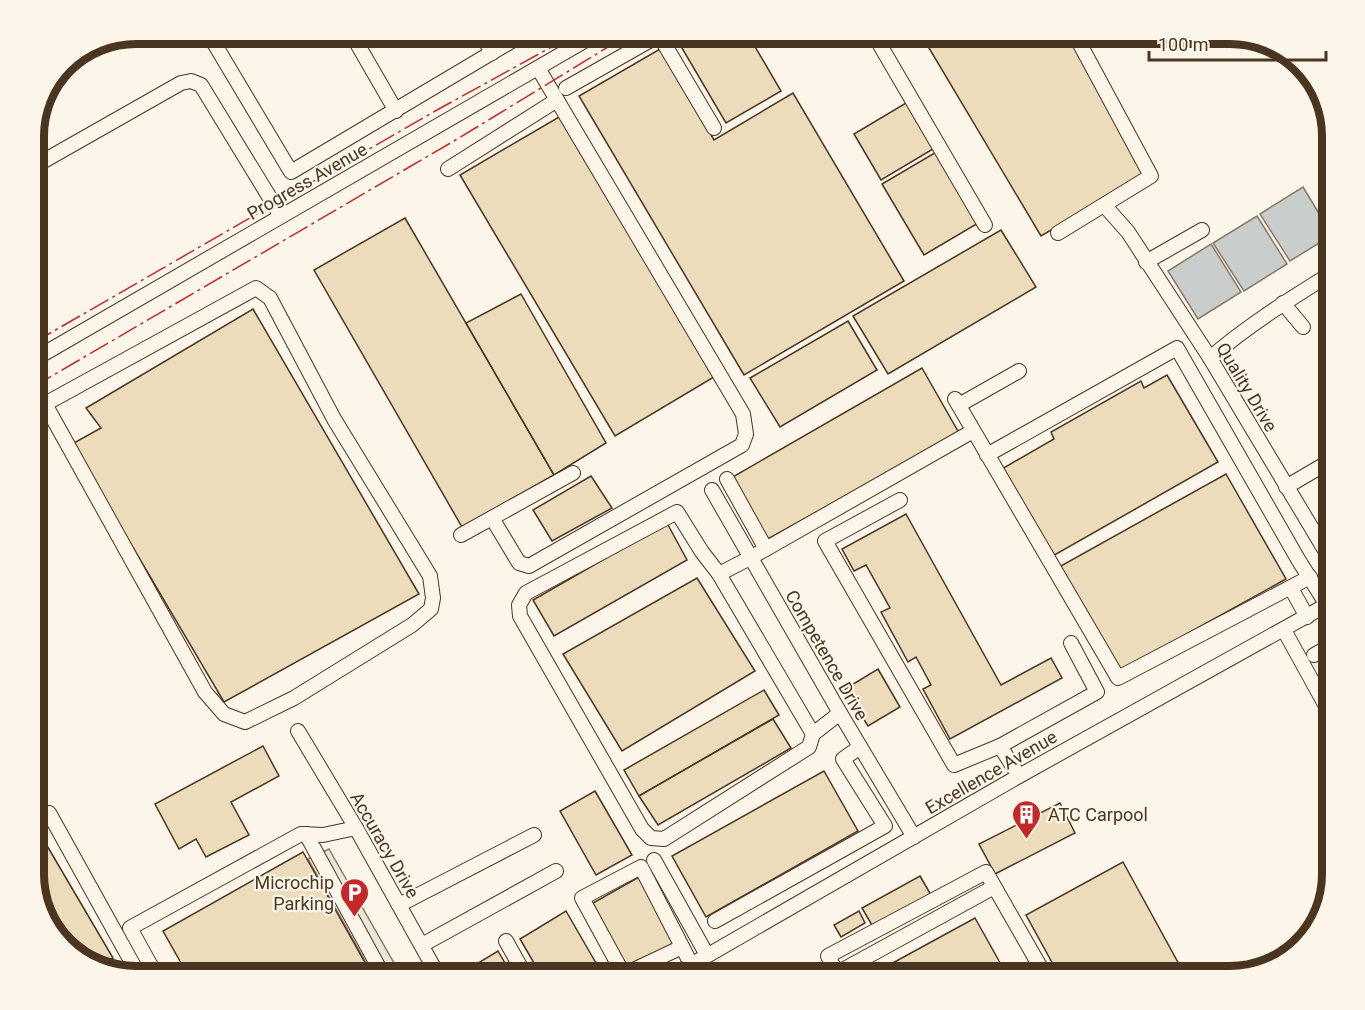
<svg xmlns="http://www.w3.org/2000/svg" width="1365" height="1010" font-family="Roboto,sans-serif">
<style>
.parking{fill:#ede7d9;stroke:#887966;stroke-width:1.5}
.water{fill:#c9cecd;stroke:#887966;stroke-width:1.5}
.building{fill:#ecdcbc;stroke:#4a3520;stroke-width:1.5}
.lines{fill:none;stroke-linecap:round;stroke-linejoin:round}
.minor-casing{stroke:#4a3520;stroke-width:16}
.minor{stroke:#fbf6e9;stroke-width:14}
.power{stroke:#c62828;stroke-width:1.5;stroke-dasharray:21 4.5 3 4.5;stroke-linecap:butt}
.labels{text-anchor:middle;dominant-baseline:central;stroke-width:4.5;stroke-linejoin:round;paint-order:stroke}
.street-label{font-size:18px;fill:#4a3520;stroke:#fbf6e9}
.poi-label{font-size:18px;fill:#4a3520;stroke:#fbf6e9;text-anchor:start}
.rim{fill:none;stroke:#4a3520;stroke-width:8}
</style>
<rect width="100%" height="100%" fill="#fbf6e9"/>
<polygon class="parking" points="329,849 402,977 374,977 308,859"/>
<g class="water">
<polygon points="1303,187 1332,235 1290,261 1260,214"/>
<polygon points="1257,216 1287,264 1244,291 1213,243"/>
<polygon points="1211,244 1241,292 1198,319 1168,271"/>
</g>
<g class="building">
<polygon points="696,33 747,33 781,91 726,123 679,43"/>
<polygon points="943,33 1071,33 1153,170 1041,236 926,43"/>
<polygon points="660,49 714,140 793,93 904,281 744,375 579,96"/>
<polygon points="906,103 933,149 881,180 854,134"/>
<polygon points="559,117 714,377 615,436 460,175"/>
<polygon points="938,151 980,222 924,255 882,184"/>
<polygon points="405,218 554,475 462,527 314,270"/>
<polygon points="1001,230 1036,287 888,374 853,316"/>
<polygon points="521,294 606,443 554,475 466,323"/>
<polygon points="253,309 419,594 224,702 72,444 101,428 86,408"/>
<polygon points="848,321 877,370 780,427 750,378"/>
<polygon points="922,368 959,433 766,540 731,478"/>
<polygon points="1167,375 1218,462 1051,557 1000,470 1054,439 1051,432 1141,381 1144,388"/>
<polygon points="1226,474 1286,579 1118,672 1059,567"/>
<polygon points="591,476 612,508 552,541 533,510"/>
<polygon points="906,514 1001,685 1051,658 1062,678 950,739 923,689 931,685 916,657 908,662 881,612 890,608 866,565 854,571 842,549"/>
<polygon points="667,523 687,560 554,636 533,600"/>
<polygon points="697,578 755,671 622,751 563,654"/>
<polygon points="878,669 900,707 868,726 845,689"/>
<polygon points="1332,670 1332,695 1323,675"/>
<polygon points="764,690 779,715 639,796 624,770"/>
<polygon points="773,719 791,748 658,825 639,796"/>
<polygon points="263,746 279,776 231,802 249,835 206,857 196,839 179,849 155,804"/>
<polygon points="824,771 858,831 706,917 672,856"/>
<polygon points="595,791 632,855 596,875 560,811"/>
<polygon points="1060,803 1075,833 995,874 979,844"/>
<polygon points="36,827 113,958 101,965 73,956 44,920 33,881 33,829"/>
<polygon points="303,852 373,977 189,977 163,931"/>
<polygon points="1123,862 1186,977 1060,977 1026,915"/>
<polygon points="920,876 931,895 873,927 862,908"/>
<polygon points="639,877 675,945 628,971 593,903"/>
<polygon points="566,911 604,977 542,977 520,939"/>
<polygon points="859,911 865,923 841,937 834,925"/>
<polygon points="975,918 1008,977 867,977"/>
<polygon points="498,951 513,977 455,977"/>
<polygon points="119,961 126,974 108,968"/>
</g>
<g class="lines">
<defs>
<g id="minor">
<polyline points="208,33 291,172 525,33"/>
<polyline points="351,33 396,111"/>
<polyline points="481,33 492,53"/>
<polyline points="873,33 985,225"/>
<polyline points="659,35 714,128"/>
<polyline points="566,88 663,33"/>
<polyline points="33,167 181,83 191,81 201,85 281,216"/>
<polyline points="448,169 557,100"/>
<polyline points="1105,206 1128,232 1210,358 1332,562"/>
<polyline points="1058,233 1151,176 1074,33"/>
<polyline points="1146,262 1202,230"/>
<polyline points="1283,303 1303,327"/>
<path d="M 1210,358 C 1247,326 1290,299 1332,273"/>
<polyline points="33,360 598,33"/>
<polyline points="33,384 45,404 256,288 270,298 334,419 430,576 433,598 431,609 412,625 294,698 245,722 224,714 205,692 45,404"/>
<polyline points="955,399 1118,678 1310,577"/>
<polyline points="959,405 1019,371"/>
<polyline points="987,455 1177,348 1299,561 1327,605"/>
<polyline points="727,479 766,549"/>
<polyline points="1286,487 1332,460"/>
<polyline points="712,490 840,713 914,837"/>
<polyline points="900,500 825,541 954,765 1000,746 1097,692 1071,643"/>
<polyline points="492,518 519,563 529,566 742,445 746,434 743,414 538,68"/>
<polyline points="461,535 573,473"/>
<polyline points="719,574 750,558 973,431"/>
<polyline points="1291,588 1307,617"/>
<polyline points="1284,630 1332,717"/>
<polyline points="1314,655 1332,645"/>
<polyline points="298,731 356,828 439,977"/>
<polyline points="813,734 719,574 702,552 677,512 526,593 519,605 520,616 642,829 651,838 664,839 809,747 813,734 840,713"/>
<polyline points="1000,746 1019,776"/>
<polyline points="33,822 49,813 140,977"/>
<polyline points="306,834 384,977"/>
<polyline points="654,860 707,955"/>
<polyline points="399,905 534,835"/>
<polyline points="715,921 885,826 843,759 860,747"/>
<polyline points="506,941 526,977"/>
<polyline points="422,945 556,871"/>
<polyline points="837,973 828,956 986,872 1046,977"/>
<polyline points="623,975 682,947"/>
<polyline points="157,977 130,928 301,834 323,835 356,828"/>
<polyline points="625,977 582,898 641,867 691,964"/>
<polyline points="670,977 1019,776 1332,602"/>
<polyline points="830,977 994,887"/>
</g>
</defs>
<use href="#minor" class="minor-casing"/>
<use href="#minor" class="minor"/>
<g class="power">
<polyline points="33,343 437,110 577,33"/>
<polyline points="33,387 459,138 631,33"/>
</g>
</g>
<defs>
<symbol id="building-pin" viewBox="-11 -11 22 30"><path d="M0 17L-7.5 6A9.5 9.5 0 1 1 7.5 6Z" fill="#c62828" stroke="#fbf6e9"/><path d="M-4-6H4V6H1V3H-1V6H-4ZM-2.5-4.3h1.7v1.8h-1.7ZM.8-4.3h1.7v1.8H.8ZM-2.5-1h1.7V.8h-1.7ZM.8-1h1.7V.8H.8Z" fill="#fff"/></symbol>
<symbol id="parking-pin" viewBox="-11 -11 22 30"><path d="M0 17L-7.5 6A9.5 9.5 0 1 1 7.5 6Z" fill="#c62828" stroke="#fbf6e9"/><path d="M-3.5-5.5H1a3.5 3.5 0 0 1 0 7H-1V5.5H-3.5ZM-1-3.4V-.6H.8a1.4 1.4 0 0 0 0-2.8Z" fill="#fff"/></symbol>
</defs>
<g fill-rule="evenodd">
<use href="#building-pin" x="1010" y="798" width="33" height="45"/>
<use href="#parking-pin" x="338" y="876" width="33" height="45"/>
</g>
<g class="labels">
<g class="street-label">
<text transform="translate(307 181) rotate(-30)">Progress Avenue</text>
<text transform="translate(1247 387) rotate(59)">Quality Drive</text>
<text transform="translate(827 655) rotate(60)">Competence Drive</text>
<text transform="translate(991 772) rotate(-30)">Excellence Avenue</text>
<text transform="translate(385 845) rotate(60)">Accuracy Drive</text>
</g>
<g class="poi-label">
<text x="1048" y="814">ATC Carpool</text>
<text x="334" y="882" text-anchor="end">Microchip<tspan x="334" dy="21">Parking</tspan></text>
</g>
</g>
<path d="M0 0H1365V1010H0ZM136 44H1230A92 92 0 0 1 1322 136V874A92 92 0 0 1 1230 966H136A92 92 0 0 1 44 874V136A92 92 0 0 1 136 44Z" fill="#fbf6e9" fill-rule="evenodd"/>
<path class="rim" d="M136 44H1230A92 92 0 0 1 1322 136V874A92 92 0 0 1 1230 966H136A92 92 0 0 1 44 874V136A92 92 0 0 1 136 44Z"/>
<path d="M1149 51v9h177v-9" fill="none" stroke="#4a3520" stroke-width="3"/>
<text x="1158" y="51" font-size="18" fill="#4a3520" stroke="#fbf6e9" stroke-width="4.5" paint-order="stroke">100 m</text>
</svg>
